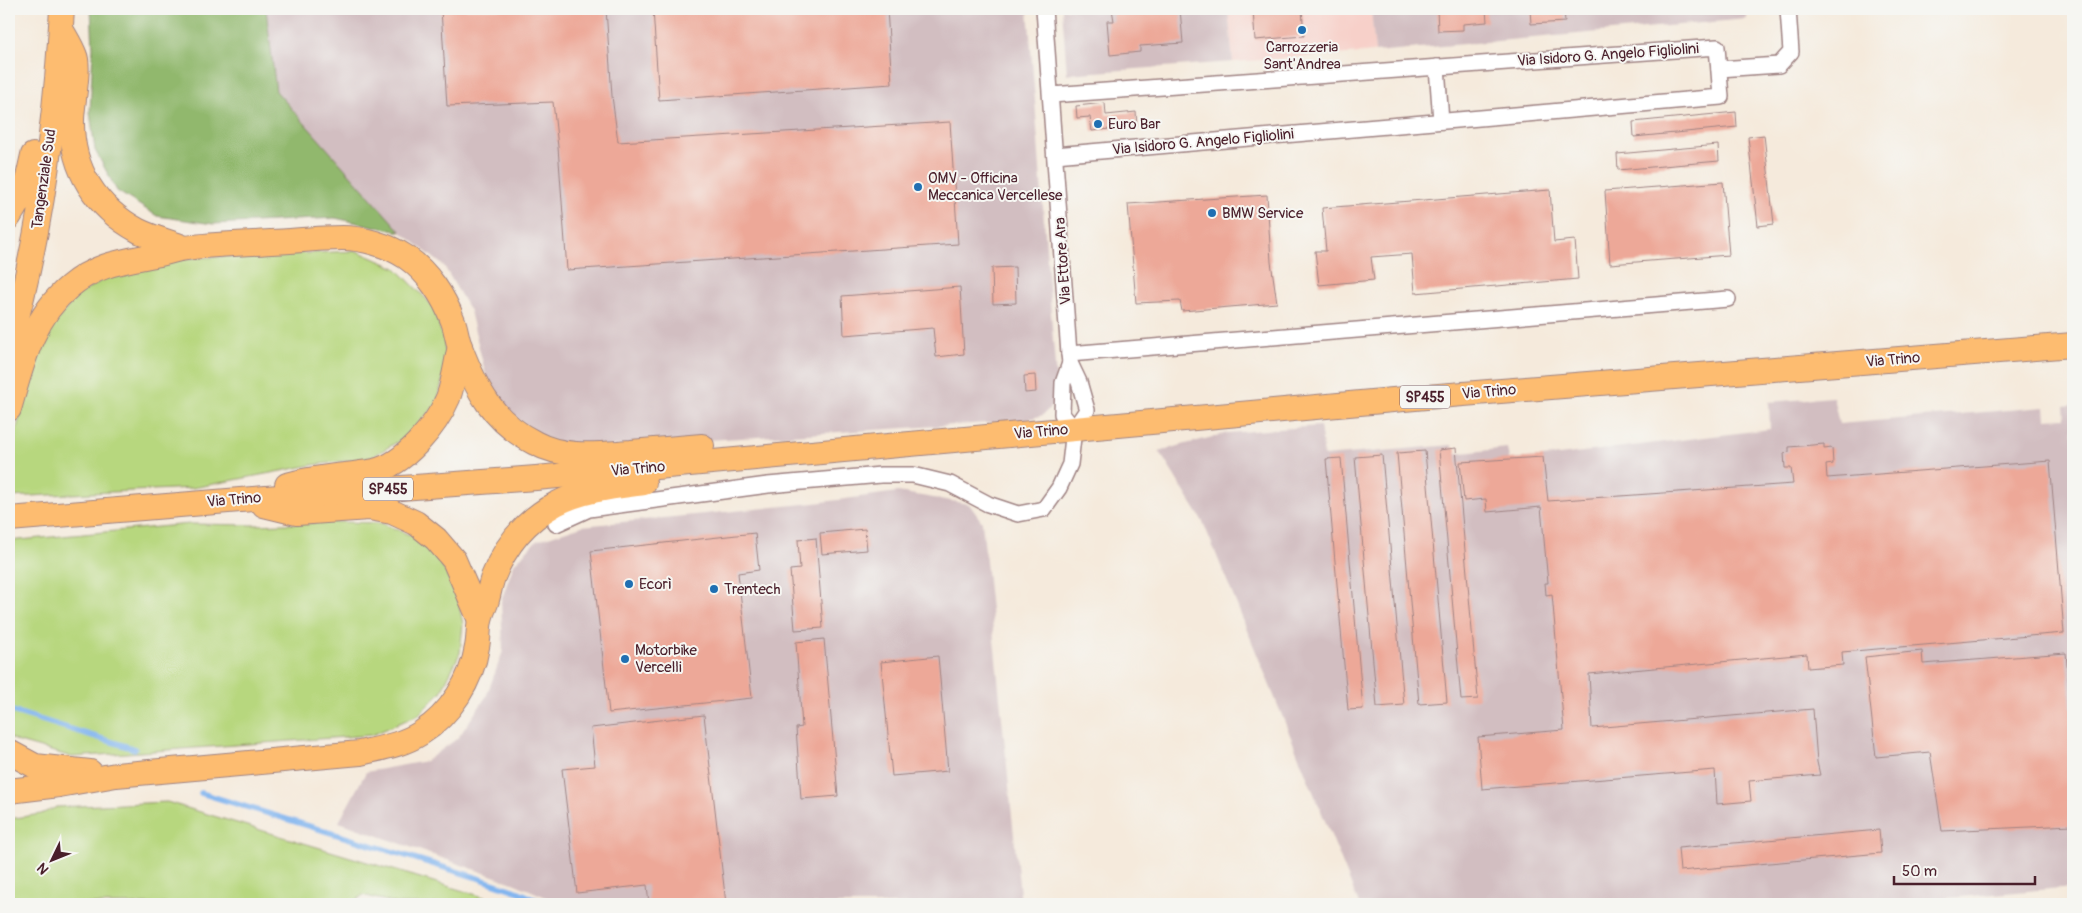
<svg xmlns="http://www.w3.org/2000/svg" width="2082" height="913" font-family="Pangolin,sans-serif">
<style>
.built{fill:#f7d0c9}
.industrial{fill:#d2bec1}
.green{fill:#b7d77e;stroke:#807b54}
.forest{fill:#91b86d;stroke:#6e6c4c}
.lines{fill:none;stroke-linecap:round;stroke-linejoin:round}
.stream{stroke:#82b5ef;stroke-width:5.5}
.building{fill:#eda898}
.street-casing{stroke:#a08484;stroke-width:18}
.primary-casing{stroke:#a08484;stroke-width:26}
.street{stroke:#fff;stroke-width:15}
.primary{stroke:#fdbc70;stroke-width:24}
.poi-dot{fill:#1f6fb2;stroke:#f6f6f2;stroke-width:2}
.labels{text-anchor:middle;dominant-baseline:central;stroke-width:4;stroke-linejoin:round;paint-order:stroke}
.shield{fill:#f6f6f2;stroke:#7e6067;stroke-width:1}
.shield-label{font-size:14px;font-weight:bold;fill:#4a1f2b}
.poi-label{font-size:15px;fill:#4a1f2b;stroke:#f6f6f2;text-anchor:start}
.street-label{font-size:15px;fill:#4a1f2b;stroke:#f6f6f2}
</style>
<rect width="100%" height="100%" fill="#f6f6f2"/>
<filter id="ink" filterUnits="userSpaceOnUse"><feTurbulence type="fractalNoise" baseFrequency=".02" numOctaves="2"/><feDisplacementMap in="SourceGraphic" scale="10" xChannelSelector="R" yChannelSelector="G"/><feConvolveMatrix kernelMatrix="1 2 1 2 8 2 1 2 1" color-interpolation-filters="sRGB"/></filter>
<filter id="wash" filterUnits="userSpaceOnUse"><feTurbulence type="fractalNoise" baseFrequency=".0096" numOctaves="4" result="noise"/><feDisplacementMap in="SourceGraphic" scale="20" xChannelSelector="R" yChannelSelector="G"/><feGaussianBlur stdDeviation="1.12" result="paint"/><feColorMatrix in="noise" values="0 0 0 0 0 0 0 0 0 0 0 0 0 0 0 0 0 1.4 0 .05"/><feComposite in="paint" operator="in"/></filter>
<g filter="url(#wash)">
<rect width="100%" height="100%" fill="#f5eadc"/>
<polygon class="built" points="1228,9 1371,9 1375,52 1233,62"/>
<g class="industrial">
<polygon points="266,9 1028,9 1056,379 1053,404 1043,415 1021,421 575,448 541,436 513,415 488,384 470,311 444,266 401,232 276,91"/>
<polygon points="1062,9 1228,9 1233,62 1067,74"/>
<polygon points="1371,9 1746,9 1747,19 1375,52"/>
<polygon points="1833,397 1839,424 2045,407 2046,419 2065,418 2064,406 2073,405 2073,887 1879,904 1359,904 1203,522 1159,451 1228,433 1320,426 1324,456 1452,445 1454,454 1507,448 1509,459 1543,457 1770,429 1769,402"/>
<polygon points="898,492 969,504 982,522 1021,904 562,904 513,883 339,822 366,772 426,761 458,738 486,697 503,651 501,601 514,564 536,541 582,526 815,503"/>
</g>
<g class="green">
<polygon points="357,251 396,268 433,306 444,341 446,364 437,404 404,438 370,458 312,465 193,488 9,497 9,456 33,370 52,326 78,295 124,267 193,258"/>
<polygon points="341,522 381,523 417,538 440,562 457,595 463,624 460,653 441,692 418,715 372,735 72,757 16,741 9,737 9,541 190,524 254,525"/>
<polygon points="167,802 497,901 497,904 398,904 363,895 352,904 9,904 9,819 41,814 57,807"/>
</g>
<polygon class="forest" points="91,9 266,9 276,91 401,232 335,218 213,224 157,216 117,191 95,150 90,112 93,48"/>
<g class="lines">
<g class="stream">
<polyline points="9,710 135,749"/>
<polyline points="201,793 475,877 519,892 545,904"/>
</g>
</g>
<g id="blocks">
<g class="building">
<polygon points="441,9 606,9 612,96 618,142 950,122 958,244 567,270 558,147 553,102 447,106"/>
<polygon points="653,9 887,9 892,84 659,100"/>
<polygon points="1112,9 1180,9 1183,43 1140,46 1140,52 1110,55 1107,21 1114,21"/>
<polygon points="1253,9 1302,9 1304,36 1255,40"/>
<polygon points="1437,9 1486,9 1487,22 1463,24 1463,30 1438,31"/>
<polygon points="1530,9 1564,9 1565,22 1531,24"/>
<polygon points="1105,103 1106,115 1136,112 1137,126 1092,131 1090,117 1077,118 1076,106"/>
<polygon points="1736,112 1737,127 1634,137 1633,122"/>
<polygon points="1764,135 1774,224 1758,226 1748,137"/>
<polygon points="1718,145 1719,161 1618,170 1617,154"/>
<polygon points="1723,182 1729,255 1610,264 1605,191"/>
<polygon points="1550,190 1554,242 1575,240 1578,279 1415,293 1412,254 1371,257 1374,280 1319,285 1315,251 1326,251 1322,208"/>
<polygon points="1267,195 1271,262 1277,303 1182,311 1180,301 1136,303 1128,204"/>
<polygon points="1015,267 1016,303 993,304 992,268"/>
<polygon points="960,287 964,354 936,357 933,328 844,335 842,296"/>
<polygon points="1035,375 1036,392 1025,393 1024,376"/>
<polygon points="1824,444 1824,449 1832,448 1833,464 1826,465 1827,478 2050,461 2064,633 1842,652 1843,665 1808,668 1807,654 1589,674 1592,728 1813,709 1817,762 1820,775 1749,781 1751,801 1717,804 1715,770 1482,789 1478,737 1564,730 1552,594 1546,595 1545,583 1548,583 1541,507 1487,512 1486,499 1464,501 1460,462 1543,457 1548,501 1793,484 1791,468 1785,468 1784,453 1789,452 1789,447"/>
<polygon points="1456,448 1478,699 1461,700 1439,450"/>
<polygon points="1425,451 1447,702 1419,704 1397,453"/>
<polygon points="1382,455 1404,705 1377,707 1355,457"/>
<polygon points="1341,458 1363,709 1348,710 1326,459"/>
<polygon points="865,529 867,550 822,554 820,533"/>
<polygon points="755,533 759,570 738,573 752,698 609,713 591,551"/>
<polygon points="816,538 823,628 795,630 790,570 800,569 798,540"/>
<polygon points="824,639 838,796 801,799 796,728 802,727 796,642"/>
<polygon points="1922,651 1923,664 2066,653 2071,709 2073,709 2073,825 1942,831 1930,752 1876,757 1865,657"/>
<polygon points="938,656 948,771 892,776 881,662"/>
<polygon points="704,715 726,904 649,904 647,885 577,893 562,769 595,766 591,728"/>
<polygon points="1879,830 1881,853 1680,871 1678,848"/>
</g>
</g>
</g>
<g filter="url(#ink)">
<use href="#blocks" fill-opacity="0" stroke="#a08484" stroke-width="1"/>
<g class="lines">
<defs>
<g id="street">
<polyline points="1437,67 1441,121"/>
<polyline points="1719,69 1779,65 1791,52 1788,9"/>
<polyline points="1051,95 1717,47 1721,97 1055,155"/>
<polyline points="1069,354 1728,299"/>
<polyline points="1070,363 1063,383 1062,414 1074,429"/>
<polyline points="556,524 589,509 768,485 881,475 913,475 950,484 988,504 1018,514 1044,509 1059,488 1070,464 1074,429 1087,410 1079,382 1070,363 1069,354 1044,9"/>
</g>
<g id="primary">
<path d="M 61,29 C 66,38 72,47 75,56 C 80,67 72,106 72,120 C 71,169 96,208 139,231 C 153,238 170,242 185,248"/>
<polyline points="9,217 25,191 33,155"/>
<path d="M 9,347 C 40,237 56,123 62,9"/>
<path d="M 9,409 C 22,364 32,318 69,287 C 97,263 126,261 160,254 C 169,252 177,249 186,248 C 214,244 243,244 271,242 C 294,241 319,238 342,238 C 363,238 388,245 406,257 C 428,272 444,297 453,321 C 456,329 457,339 460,347 C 476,389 493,422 535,443 C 565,459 598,454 631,452 C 655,450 678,448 702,446"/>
<path d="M 287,485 C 316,476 345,476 374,471 C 404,465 436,426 448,398 C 454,382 456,363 460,346"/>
<polyline points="264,505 297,513 369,508 392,512 416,523 436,539 454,560 480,620"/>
<polyline points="9,519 240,500 536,478 1426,397 2073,345"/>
<polyline points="9,752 35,766 90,772"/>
<path d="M 9,791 L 59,785 L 116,775 L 360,753 C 381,748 402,745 421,733 C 450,715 472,680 477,647 C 479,638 478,629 480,620 C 481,614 484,608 486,603 C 489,594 490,585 493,577 C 505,546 526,520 556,504 C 583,490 614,487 644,483"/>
</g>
</defs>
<use href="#street" class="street-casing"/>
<use href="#primary" class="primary-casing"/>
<use href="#street" class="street"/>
<use href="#primary" class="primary"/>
</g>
</g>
<g class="poi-dot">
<circle cx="1302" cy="30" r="5"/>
<circle cx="1098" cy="124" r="5"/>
<circle cx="918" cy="187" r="5"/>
<circle cx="1212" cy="213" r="5"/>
<circle cx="629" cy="584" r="5"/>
<circle cx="714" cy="589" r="5"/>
<circle cx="625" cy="659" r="5"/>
</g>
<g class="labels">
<g class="shield">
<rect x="1400" y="385.5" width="50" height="23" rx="4"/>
<rect x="363" y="477.5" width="50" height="23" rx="4"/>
</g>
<g class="shield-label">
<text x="1425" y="397">SP455</text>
<text x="388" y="489">SP455</text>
</g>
<g class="poi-label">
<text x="1302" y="47" text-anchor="middle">Carrozzeria<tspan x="1302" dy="17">Sant'Andrea</tspan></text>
<text x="1108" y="124">Euro Bar</text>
<text x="928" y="178">OMV - Officina<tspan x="928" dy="17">Meccanica Vercellese</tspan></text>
<text x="1222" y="213">BMW Service</text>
<text x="639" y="584">Ecorì</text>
<text x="724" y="589">Trentech</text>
<text x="635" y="650">Motorbike<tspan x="635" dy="17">Vercelli</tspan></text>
</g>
<g class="street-label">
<text transform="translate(1608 55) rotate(-4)">Via Isidoro G. Angelo Figliolini</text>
<text transform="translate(1203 142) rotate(-5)">Via Isidoro G. Angelo Figliolini</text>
<text transform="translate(44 179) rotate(-82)">Tangenziale Sud</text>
<text transform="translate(1063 261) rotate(-94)">Via Ettore Ara</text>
<text transform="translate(1893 360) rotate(-5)">Via Trino</text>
<text transform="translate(1489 392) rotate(-5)">Via Trino</text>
<text transform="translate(1041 432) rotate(-5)">Via Trino</text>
<text transform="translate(638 469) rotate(-5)">Via Trino</text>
<text transform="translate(234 500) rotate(-5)">Via Trino</text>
</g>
</g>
<rect width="2082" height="913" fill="none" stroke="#f6f6f2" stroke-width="30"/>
<g transform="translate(52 860) rotate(227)" stroke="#f6f6f2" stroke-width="4" paint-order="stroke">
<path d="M0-4L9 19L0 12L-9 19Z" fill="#4a1f2b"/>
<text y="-8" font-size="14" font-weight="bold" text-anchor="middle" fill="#4a1f2b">N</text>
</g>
<path d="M1894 876v8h141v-8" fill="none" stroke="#4a1f2b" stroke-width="2.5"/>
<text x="1902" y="876" font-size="15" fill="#4a1f2b" stroke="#f6f6f2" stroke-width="4" paint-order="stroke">50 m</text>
</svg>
